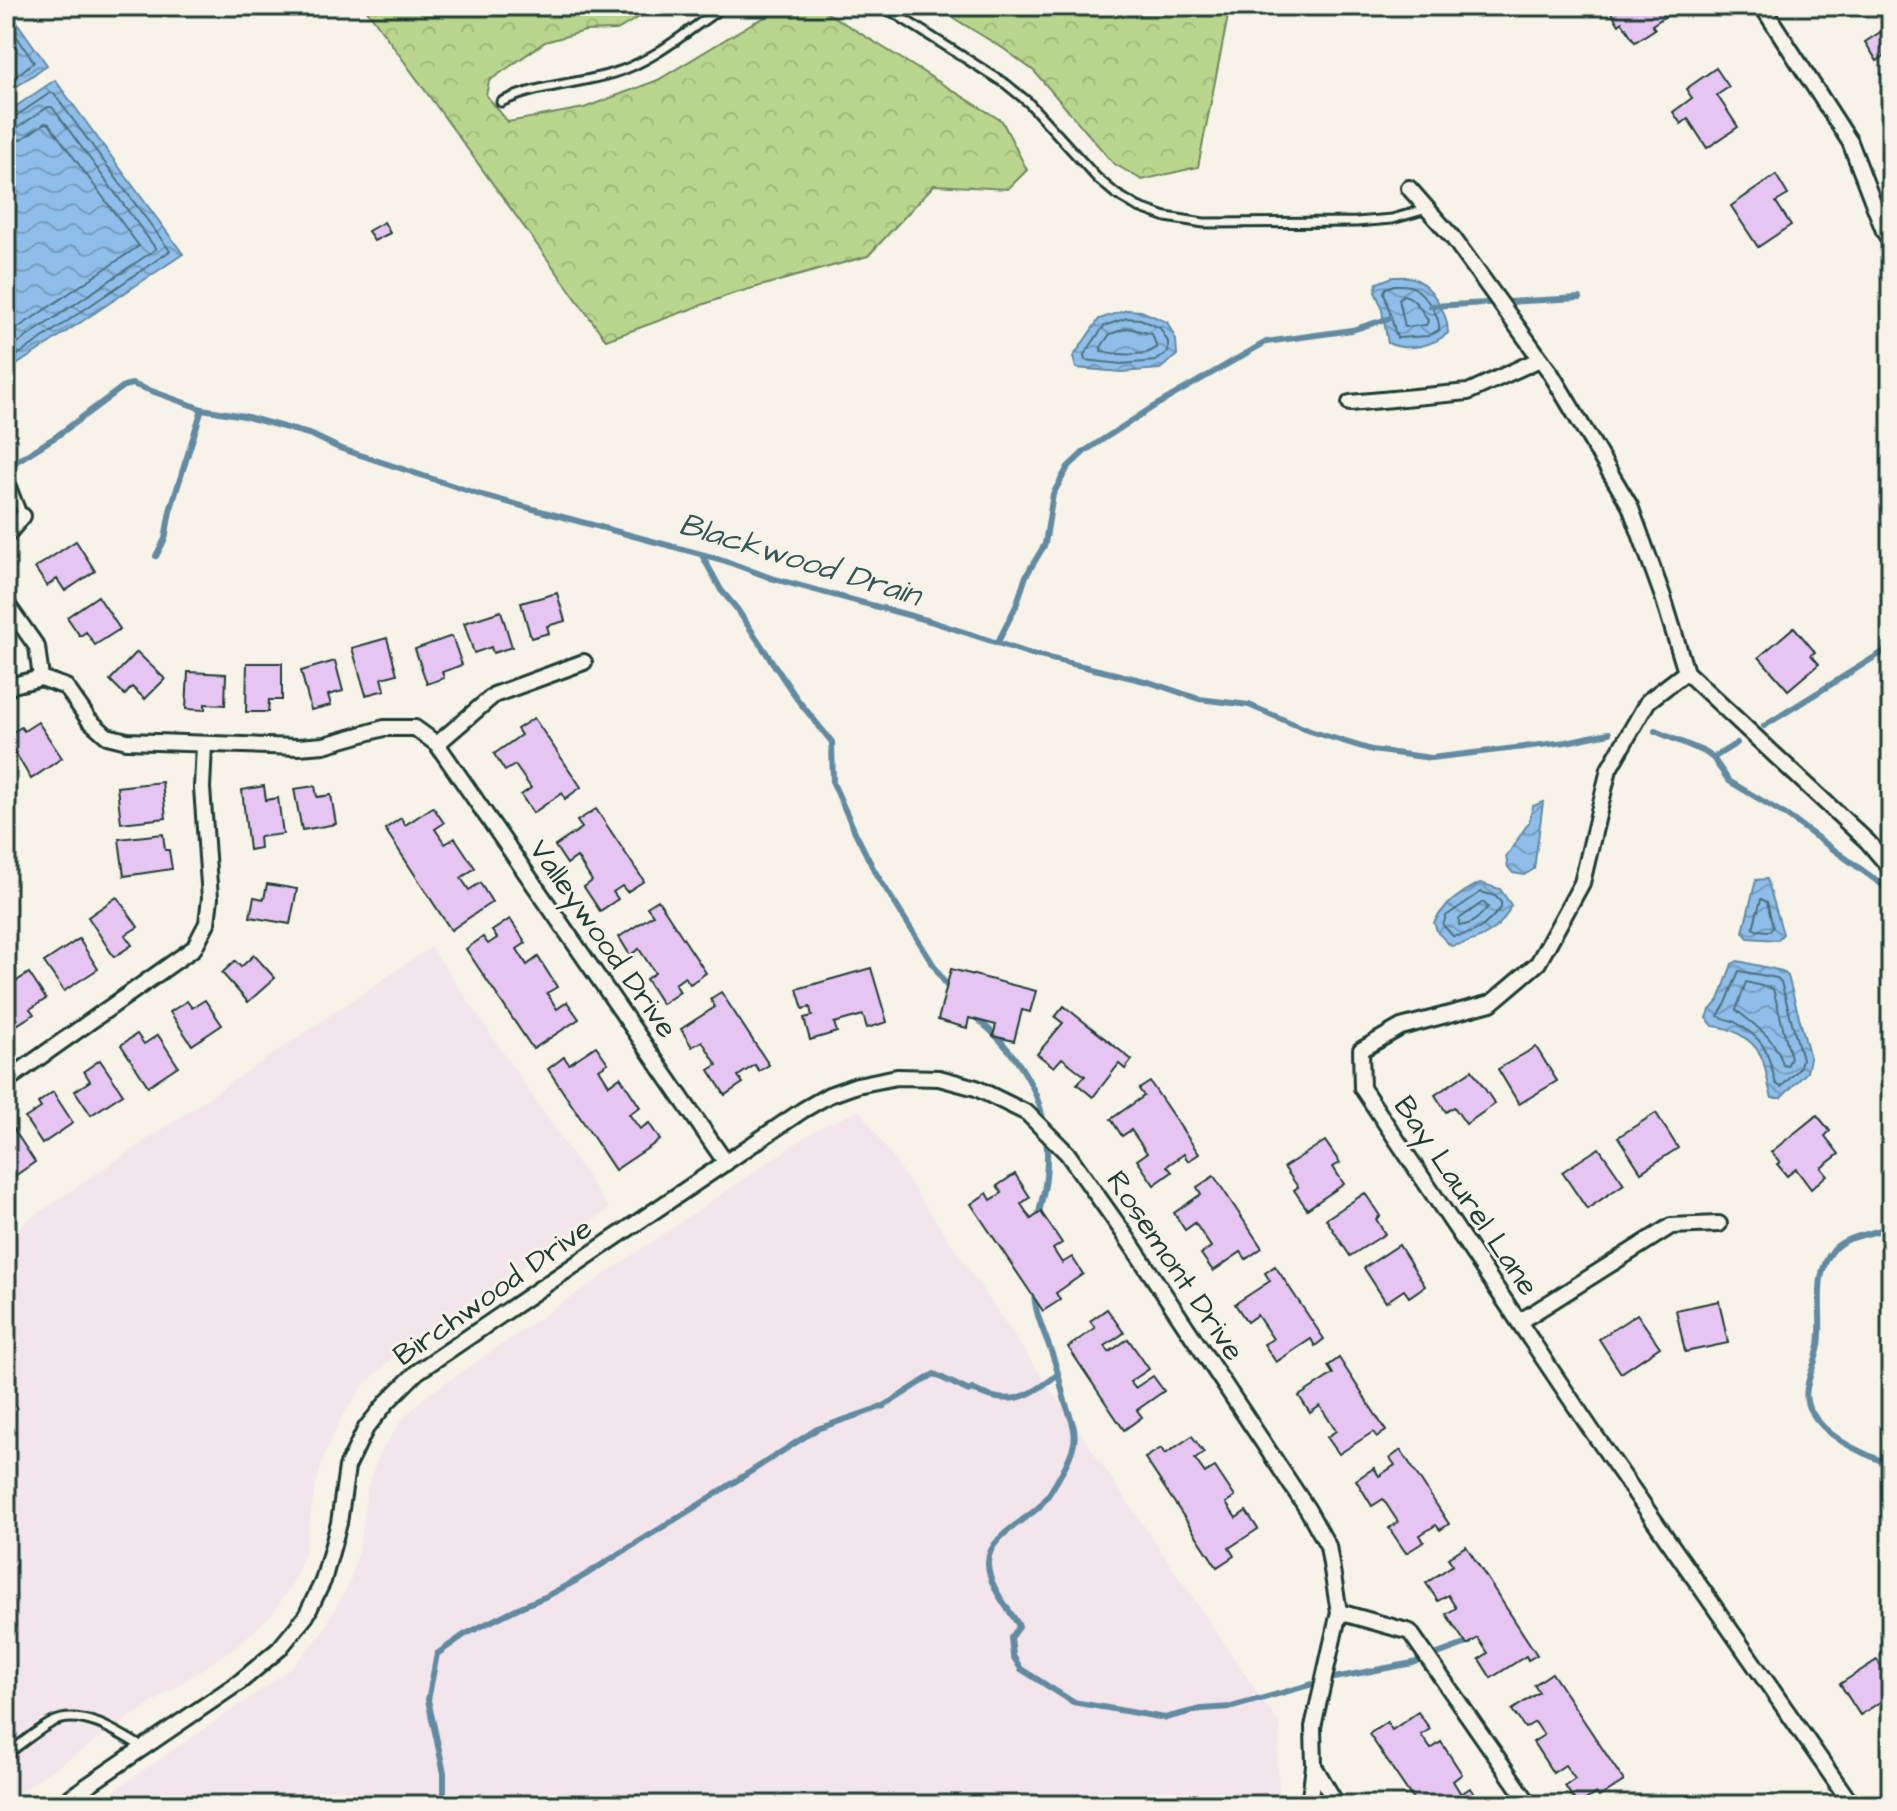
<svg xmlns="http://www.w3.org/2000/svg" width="1897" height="1811" font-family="'Architects Daughter',sans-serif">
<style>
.built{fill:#f2e5eb}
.forest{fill:url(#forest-crowns);stroke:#6c8960;stroke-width:2}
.water{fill:url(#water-waves);stroke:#628aa1;stroke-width:2}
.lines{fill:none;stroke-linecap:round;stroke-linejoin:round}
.shore{stroke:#4c717d;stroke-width:2}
.stream{stroke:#628aa1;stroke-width:6}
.building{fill:#e6c5f2;stroke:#1f3d34;stroke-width:2}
.service-casing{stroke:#1f3d34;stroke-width:13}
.minor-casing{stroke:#1f3d34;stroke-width:20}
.service{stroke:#f7f3e8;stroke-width:7}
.minor{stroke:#f7f3e8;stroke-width:14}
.labels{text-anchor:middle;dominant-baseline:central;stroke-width:6;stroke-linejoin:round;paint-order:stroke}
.street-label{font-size:30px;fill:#1f3d34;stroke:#f7f3e8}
.water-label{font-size:32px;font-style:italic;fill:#355758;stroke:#f7f3e8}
</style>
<defs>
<pattern id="forest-crowns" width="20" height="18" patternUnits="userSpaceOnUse" patternTransform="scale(2)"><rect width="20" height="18" fill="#bad58d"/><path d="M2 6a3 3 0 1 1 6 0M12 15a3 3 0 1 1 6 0" fill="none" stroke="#9fb87a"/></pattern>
<pattern id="water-waves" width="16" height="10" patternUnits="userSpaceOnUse" patternTransform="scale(2)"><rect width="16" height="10" fill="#8fbeea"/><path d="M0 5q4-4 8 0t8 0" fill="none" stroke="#749cbe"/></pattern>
</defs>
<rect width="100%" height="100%" fill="#f7f3e8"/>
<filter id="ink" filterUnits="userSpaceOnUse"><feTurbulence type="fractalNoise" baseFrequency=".0125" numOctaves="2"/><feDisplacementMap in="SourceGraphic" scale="16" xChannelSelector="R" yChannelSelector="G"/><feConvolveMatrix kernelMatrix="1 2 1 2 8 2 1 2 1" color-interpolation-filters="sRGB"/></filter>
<g filter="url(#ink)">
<g class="built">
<polygon points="431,947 609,1209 405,1347 363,1386 341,1418 325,1453 315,1487 304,1556 291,1586 271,1615 238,1645 6,1801 6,1224 12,1231"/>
<polygon points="860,1110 1281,1727 1277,1763 1281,1805 93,1805 270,1684 292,1667 320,1636 350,1582 360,1544 367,1489 379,1455 398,1425 422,1399 817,1129"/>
</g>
<g class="forest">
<polygon points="364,6 658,6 617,30 585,31 545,42 489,81 486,95 508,122 584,108 658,80 751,24 785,8 821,9 1002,121 1027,170 1008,189 934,185 868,256 732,294 606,340"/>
<polygon points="934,6 1230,6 1198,167 1142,180 1113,163 1034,71 1004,49"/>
</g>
<g class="water">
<polygon points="6,7 47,65 6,94"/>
<polygon points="55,80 183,254 6,372 6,113"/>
<path d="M 1393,277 C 1399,277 1407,276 1413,278 C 1432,285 1448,314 1448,333 C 1433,346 1407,352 1388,343 L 1381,305 L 1375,292 L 1377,283 Z"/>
<polygon points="1127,310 1141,311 1167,322 1176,340 1177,355 1160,369 1121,372 1076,368 1073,357 1099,319"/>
<polygon points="1543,802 1534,869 1524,875 1513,873 1508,867 1506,857 1529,822 1533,806"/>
<polygon points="1767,879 1783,934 1777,940 1748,938 1743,932 1756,880"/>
<path d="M 1480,883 L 1500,889 L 1511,905 C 1502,931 1477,942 1451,946 L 1438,933 L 1434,923 C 1443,905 1462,892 1480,883 Z"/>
<path d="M 1738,961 L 1782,971 L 1788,976 L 1810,1058 L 1807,1072 L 1781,1098 L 1772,1098 C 1768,1086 1767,1073 1763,1061 C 1757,1041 1732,1027 1713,1026 L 1707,1018 L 1710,1010 L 1719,1000 L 1732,964 Z"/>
</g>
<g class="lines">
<g class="shore">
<polyline points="6,21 34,62 6,84"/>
<polyline points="6,119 13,118 50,93 54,94 170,251 6,363"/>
<polyline points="6,130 17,128 48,107 52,107 156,249 6,351"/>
<polyline points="6,142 22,139 45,123 49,124 139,246 6,336"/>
<path d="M 1394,285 C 1401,285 1407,284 1413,287 C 1425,294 1441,317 1439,330 L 1428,336 L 1397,338 L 1384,292 L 1386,288 Z"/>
<path d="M 1403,295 C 1415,297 1422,311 1428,321 L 1426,325 L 1405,327 L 1399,299 Z"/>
<polygon points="1127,318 1140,319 1160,328 1168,342 1168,352 1156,361 1121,364 1085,360 1084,355 1104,326"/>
<path d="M 1128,328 L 1152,334 L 1157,348 C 1143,357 1117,355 1101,351 L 1101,347 L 1110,334 Z"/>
<path d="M 1481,892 L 1495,896 L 1501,902 L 1501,908 C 1487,924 1475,936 1453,936 L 1443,925 L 1446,916 Z"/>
<polygon points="1761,899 1767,902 1773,927 1770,931 1756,930 1753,928"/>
<path d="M 1483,902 L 1488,907 C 1480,916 1471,927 1459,925 L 1459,919 Z"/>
<path d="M 1739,971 L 1777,978 L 1781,982 L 1802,1059 L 1799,1069 L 1781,1087 L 1776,1084 C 1767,1051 1767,1041 1735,1022 C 1729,1019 1723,1019 1718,1016 L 1726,1003 Z"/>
<path d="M 1746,982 L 1773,989 L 1791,1058 L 1787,1066 L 1783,1065 C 1776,1038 1756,1026 1736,1010 Z"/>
</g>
<g class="stream">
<polyline points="1431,306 1580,298"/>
<polyline points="6,468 57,436 124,386 132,384 202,409 244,416 312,435 339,448 481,495 723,560 771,578 930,621 1031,654 1149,682 1199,699 1249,705 1310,731 1372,750 1431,758 1566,742 1609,733"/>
<polyline points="702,555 721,590 737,609 797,699 832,742 833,783 855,832 874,870 950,991"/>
<polyline points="156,556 165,539 170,511 202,409"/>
<polyline points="998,642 1016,606 1026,576 1045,544 1053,494 1068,467 1085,451 1153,407 1266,342 1352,330 1390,318"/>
<polyline points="1764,726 1891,647"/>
<polyline points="1655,731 1705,752 1713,758 1729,781 1786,815 1891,891"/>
<polyline points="1713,758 1737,743"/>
<path d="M 974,1016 C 1026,1059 1053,1108 1046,1177 C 1045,1191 1040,1205 1038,1219"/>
<path d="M 1891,1226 C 1874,1235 1848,1234 1834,1249 C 1811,1275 1824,1315 1819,1345 C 1816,1366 1799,1391 1810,1410 C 1828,1440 1861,1452 1891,1465"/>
<path d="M 1034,1290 C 1034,1315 1047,1337 1054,1360 C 1059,1374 1061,1388 1065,1401 C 1069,1415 1077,1428 1074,1443 C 1071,1459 1051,1494 1039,1507 C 1022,1523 987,1538 988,1564 C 988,1585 1008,1608 1018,1624 L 1019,1627 L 1011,1638 L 1013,1656 L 1021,1669 L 1073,1702 L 1165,1718 L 1201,1709 L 1232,1707 L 1334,1678 L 1413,1663 L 1470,1642"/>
<path d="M 444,1805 L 444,1773 L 428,1700 L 437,1654 L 464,1635 L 518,1608 L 547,1596 L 577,1580 L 700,1504 L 817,1429 L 884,1406 L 934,1374 L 969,1391 L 972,1389 C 1009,1408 1029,1398 1058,1374"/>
</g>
</g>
<g class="building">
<polygon points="1607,6 1673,6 1675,10 1652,25 1655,29 1635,42 1622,22 1619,25"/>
<polygon points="1891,25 1891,63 1886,55 1877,61 1865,42"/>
<polygon points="1716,68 1729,87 1717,95 1738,127 1707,148 1688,119 1681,124 1673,112 1692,98 1686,89"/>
<polygon points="1776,175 1788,195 1776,202 1791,225 1758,247 1731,206"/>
<polygon points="384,222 390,233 374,241 368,231"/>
<polygon points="76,541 95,571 65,591 57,579 47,586 35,568"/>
<polygon points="557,593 565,621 547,626 549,633 531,638 521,603"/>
<polygon points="98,596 120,629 95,645 86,632 80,636 67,617"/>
<polygon points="501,611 512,647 493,653 491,647 474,653 464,623"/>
<polygon points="1794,627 1815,652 1811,655 1819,664 1788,690 1759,657"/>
<polygon points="452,636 462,665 442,672 444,678 427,684 415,649"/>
<polygon points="387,638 397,674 382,678 385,690 366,695 352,648"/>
<polygon points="137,652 165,679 145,699 132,687 125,695 110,680"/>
<polygon points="335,661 343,691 328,695 331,705 311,710 301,671"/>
<polygon points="247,663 282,663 282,700 269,700 268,712 246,712"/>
<polygon points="188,672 226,674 225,705 205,704 205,710 186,709"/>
<polygon points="534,718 581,787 565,799 562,793 533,813 521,795 531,788 515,765 505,771 494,754 521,735 517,729"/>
<polygon points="38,722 62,758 31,779 6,737 21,727 24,731"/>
<polygon points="162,782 166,818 121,823 117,787"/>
<polygon points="264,786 266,800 278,798 283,834 259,837 260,848 249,850 242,790"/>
<polygon points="315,786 317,797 331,795 336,824 302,830 294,789"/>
<polygon points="433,807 444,823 435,829 445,844 455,838 475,868 461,878 469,890 480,883 492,902 451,930 385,829 401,818 405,825"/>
<polygon points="596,809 644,881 627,892 622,886 613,892 618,899 600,911 584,887 592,881 577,857 567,864 555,846 582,828 577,821"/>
<polygon points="163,834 165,850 169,850 172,869 124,876 119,839"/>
<polygon points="267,884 297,889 290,924 250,917 254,897 264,899"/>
<polygon points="117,897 138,927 125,935 132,945 114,957 88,917"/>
<polygon points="658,900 706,973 690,984 685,977 675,984 680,992 662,1004 646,979 655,973 639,949 630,955 619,937 653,915 647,907"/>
<polygon points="510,919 526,943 517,949 527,965 538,957 557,987 547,993 557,1009 567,1002 579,1019 533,1049 466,949 483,937 488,944 497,938 492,931"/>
<polygon points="79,939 98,969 64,991 44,962"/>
<polygon points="254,955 275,978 248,1002 222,973 235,961 241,967"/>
<polygon points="871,968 887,1022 867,1028 863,1015 834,1023 837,1032 810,1040 804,1018 812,1016 810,1007 803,1009 797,989"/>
<polygon points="951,969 1036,991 1030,1012 1022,1010 1014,1041 993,1036 996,1025 969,1018 967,1028 938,1020"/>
<polygon points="29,973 46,999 30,1009 34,1014 15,1026 10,1017 13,1015 6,1004 6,988"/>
<polygon points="721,992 769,1065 759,1071 755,1065 738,1076 743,1083 725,1095 709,1070 717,1065 702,1041 692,1047 681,1029 715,1007 710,999"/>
<polygon points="205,1000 222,1025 192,1045 170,1012 187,1001 192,1008"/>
<polygon points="1064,1006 1132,1060 1125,1069 1119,1064 1093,1097 1077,1084 1085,1076 1062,1058 1054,1067 1037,1054 1063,1023 1055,1017"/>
<polygon points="137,1034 144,1044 158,1035 178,1066 148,1086 121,1045"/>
<polygon points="596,1046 608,1063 599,1069 609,1085 620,1077 640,1107 629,1114 640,1129 649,1123 660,1140 615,1170 548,1069 564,1057 569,1064"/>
<polygon points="1536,1047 1557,1081 1519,1104 1498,1069"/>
<polygon points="100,1060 123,1094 91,1115 75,1091 90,1081 84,1071"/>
<polygon points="1472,1070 1495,1104 1466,1124 1454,1107 1446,1112 1435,1095"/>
<polygon points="1150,1082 1199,1154 1188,1161 1184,1154 1167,1166 1172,1172 1154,1185 1137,1160 1147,1153 1131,1130 1122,1136 1111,1119 1144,1096 1139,1089"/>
<polygon points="53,1092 73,1123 42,1144 25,1118 41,1108 38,1103"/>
<polygon points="1656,1113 1678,1148 1641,1172 1618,1137"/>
<polygon points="1817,1115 1830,1131 1825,1136 1839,1154 1821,1168 1827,1175 1811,1189 1796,1169 1787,1176 1777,1164 1780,1162 1771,1152"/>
<polygon points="11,1125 35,1162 6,1182 6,1128"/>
<polygon points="1325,1141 1340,1163 1333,1167 1344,1184 1307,1209 1294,1190 1298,1187 1284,1167"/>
<polygon points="1599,1148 1624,1184 1587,1209 1562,1172"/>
<polygon points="1015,1174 1030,1197 1021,1204 1031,1219 1041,1212 1062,1243 1053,1249 1062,1263 1072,1257 1083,1274 1056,1293 1060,1300 1043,1311 971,1204 987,1193 991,1200 1002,1193 997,1186"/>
<polygon points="1214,1176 1262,1248 1246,1259 1241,1252 1213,1271 1201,1254 1211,1247 1195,1223 1185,1230 1174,1213 1201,1194 1197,1187"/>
<polygon points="1365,1193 1380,1216 1376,1219 1385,1234 1350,1256 1326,1219"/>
<polygon points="1399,1245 1425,1286 1409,1297 1404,1290 1386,1302 1364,1268"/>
<polygon points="1275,1266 1324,1339 1315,1346 1311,1339 1276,1362 1264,1344 1273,1339 1257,1315 1247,1322 1235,1304 1270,1281 1265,1273"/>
<polygon points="1719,1301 1728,1343 1685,1352 1676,1310"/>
<polygon points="1107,1309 1124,1333 1105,1346 1109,1352 1128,1339 1149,1369 1130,1382 1135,1388 1153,1376 1164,1391 1137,1410 1142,1417 1124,1430 1068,1347 1095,1328 1090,1321"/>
<polygon points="1637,1314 1660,1347 1621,1373 1599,1339"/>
<polygon points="1339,1358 1386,1431 1377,1437 1373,1432 1339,1454 1327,1437 1336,1431 1320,1406 1310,1413 1299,1396 1333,1374 1328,1366"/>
<polygon points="1192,1436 1204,1453 1195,1459 1205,1473 1215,1467 1235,1497 1226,1503 1236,1518 1246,1511 1258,1529 1229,1548 1234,1556 1217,1567 1145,1458 1161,1448 1165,1454"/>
<polygon points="1401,1450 1449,1524 1440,1530 1436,1525 1420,1535 1424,1542 1406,1553 1389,1528 1398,1522 1383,1499 1372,1506 1356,1480 1374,1468 1379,1476 1395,1465 1390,1458"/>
<polygon points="1466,1546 1537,1655 1528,1660 1526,1656 1491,1678 1479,1659 1488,1653 1478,1638 1467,1645 1446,1614 1456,1608 1448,1595 1438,1601 1426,1583 1453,1565 1448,1558"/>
<polygon points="1877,1660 1891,1682 1891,1695 1860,1715 1840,1684"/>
<polygon points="1552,1673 1624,1781 1599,1797 1596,1793 1578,1805 1565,1786 1575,1779 1565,1765 1553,1773 1533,1742 1544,1735 1535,1722 1525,1728 1512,1710 1539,1692 1534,1685"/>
<polygon points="1418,1712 1430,1729 1421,1735 1431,1749 1441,1742 1462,1774 1453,1781 1461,1794 1470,1788 1482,1805 1417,1805 1369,1734 1387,1722 1392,1730"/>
</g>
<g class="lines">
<defs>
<g id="service">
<polyline points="883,6 1006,84 1028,102 1097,178 1116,194 1138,207 1166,217 1204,223 1356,222 1392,219 1427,209"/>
<path d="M 501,102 C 540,84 575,85 614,73 C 654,61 690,29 724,6"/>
<polyline points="6,472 23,516"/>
<path d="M 6,1755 C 21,1744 37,1730 53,1722 C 81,1708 119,1733 142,1747"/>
</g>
<g id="minor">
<polyline points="1762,6 1850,142 1884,231 1891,243"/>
<polyline points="1409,188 1453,238 1550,372 1630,506 1663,597 1686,672 1868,842 1891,869"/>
<polyline points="1350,403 1468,392 1540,359"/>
<polyline points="6,536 23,516"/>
<polyline points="6,603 37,647 41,678 66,687 89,720 107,736 127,741 298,747 324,745 384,728 415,728 437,744 726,1163"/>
<polyline points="1686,672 1648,701 1609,769 1582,883 1538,963 1491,1003 1401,1027 1361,1050 1362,1088 1592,1431 1852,1805"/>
<polyline points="6,690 13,685 41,678"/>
<polyline points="437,744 494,695 584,662"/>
<polyline points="6,1081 194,948 207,923 210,898 202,788 204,745"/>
<polyline points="1519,1322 1671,1226 1719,1224"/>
<polyline points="1339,1612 1410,1632 1530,1805"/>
<polyline points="1314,1766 1337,1805"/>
<polyline points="59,1805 241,1681 279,1649 306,1616 323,1581 339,1523 347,1467 366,1428 388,1401 417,1372 803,1110 829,1095 857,1085 897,1077 939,1078 976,1088 1027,1113 1067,1153 1123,1232 1308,1510 1328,1546 1339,1612 1313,1727 1314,1766 1309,1805"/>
</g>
</defs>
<use href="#service" class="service-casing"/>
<use href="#minor" class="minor-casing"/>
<use href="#service" class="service"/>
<use href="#minor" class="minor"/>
</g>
</g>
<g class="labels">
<g class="street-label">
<text transform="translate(603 939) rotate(55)">Valleywood Drive</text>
<text transform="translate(1466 1196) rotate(56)">Bay Laurel Lane</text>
<text transform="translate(1175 1266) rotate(56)">Rosemont Drive</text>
<text transform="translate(493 1292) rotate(-35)">Birchwood Drive</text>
</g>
<g class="water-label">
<text transform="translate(800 560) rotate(17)">Blackwood Drain</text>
</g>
</g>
<rect width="1897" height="1811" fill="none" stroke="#f7f3e8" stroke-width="32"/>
<rect x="16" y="16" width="1865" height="1779" fill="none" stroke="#1f3d34" stroke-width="3" filter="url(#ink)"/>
</svg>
